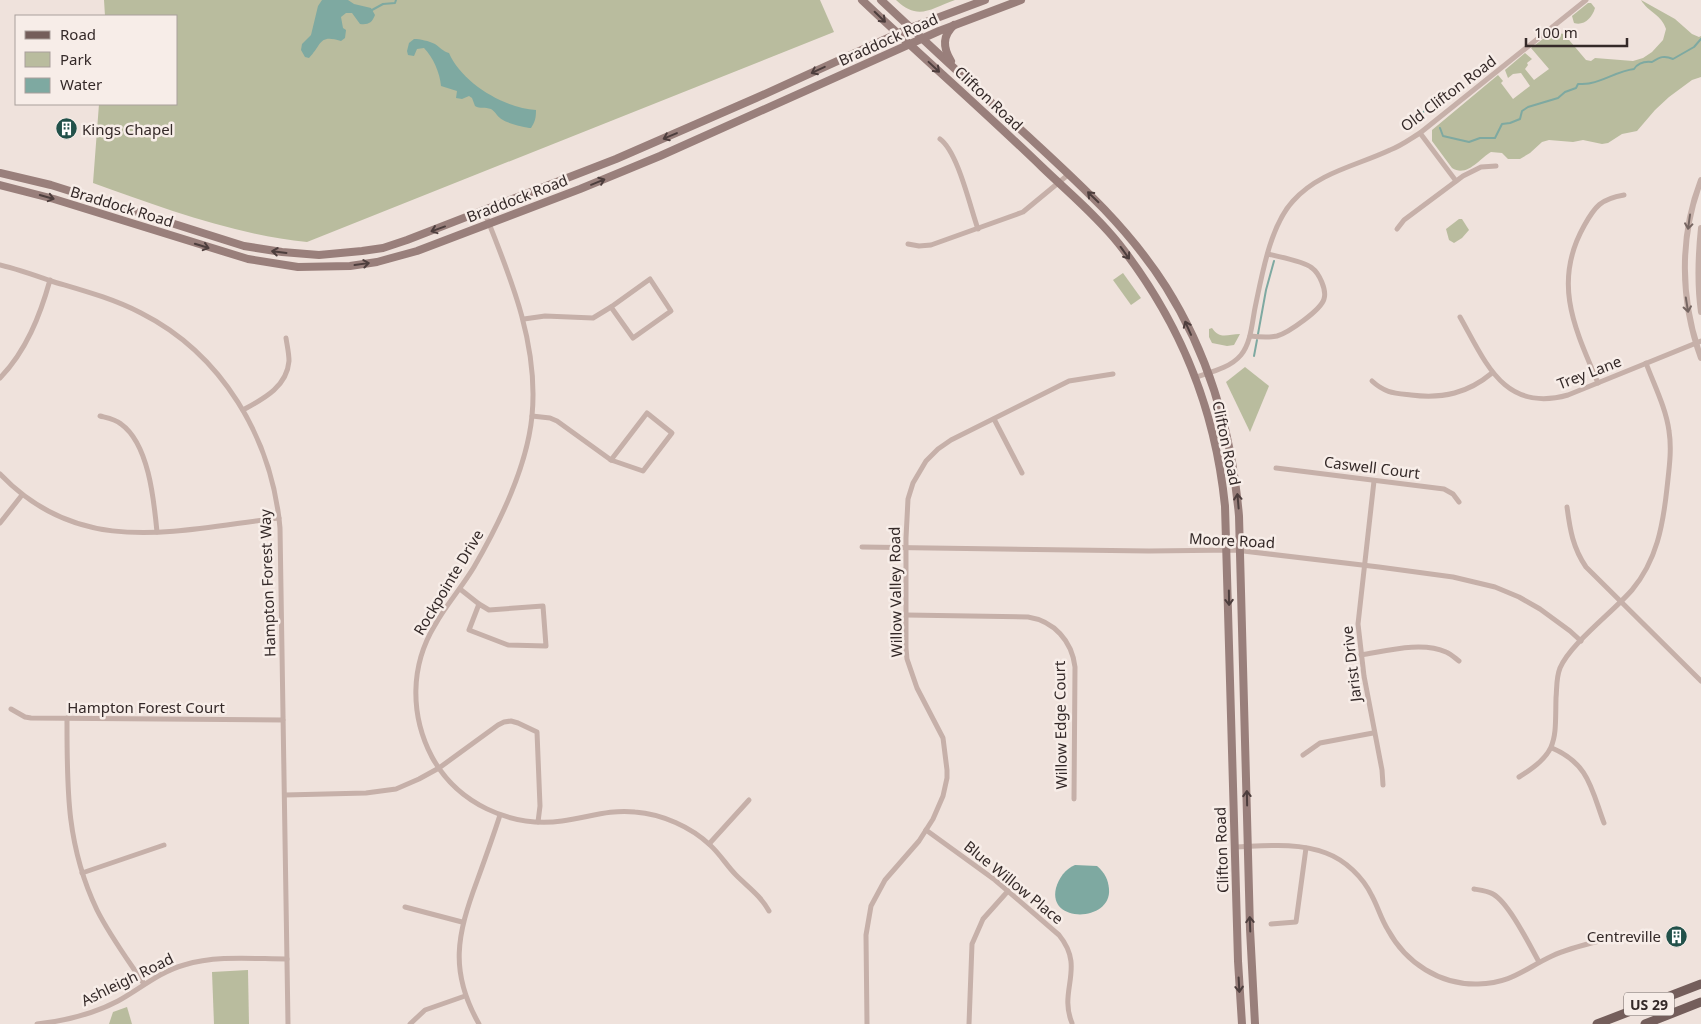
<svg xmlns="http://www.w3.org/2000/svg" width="1701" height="1024" font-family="'Noto Sans',sans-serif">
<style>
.green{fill:#b9bc9e}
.water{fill:#7ea9a1}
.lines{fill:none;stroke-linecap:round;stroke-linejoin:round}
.stream{stroke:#7ea9a1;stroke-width:2}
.minor{stroke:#c6b0a9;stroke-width:5}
.tertiary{stroke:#c6b0a9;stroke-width:6}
.secondary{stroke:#997f7b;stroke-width:8}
.primary{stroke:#745e5b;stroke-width:9}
.oneway{stroke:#4d3e3d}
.oneway2{stroke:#766662}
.labels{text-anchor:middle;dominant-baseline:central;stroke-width:5;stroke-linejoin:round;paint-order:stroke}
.shield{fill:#f7ede8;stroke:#6e6462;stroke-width:1}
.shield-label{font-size:14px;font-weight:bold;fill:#342928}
.street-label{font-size:15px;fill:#342928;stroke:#f7ede8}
.poi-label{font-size:15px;fill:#342928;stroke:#f7ede8;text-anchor:start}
</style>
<rect width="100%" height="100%" fill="#efe2dc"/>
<g class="green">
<path d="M 104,0 L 820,0 L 834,32 L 307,242 C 235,235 160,207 93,183 L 99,104 L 176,104 L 176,16 L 105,16 Z"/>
<path d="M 896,0 L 955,0 C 930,9 918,21 896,0 Z"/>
<path d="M 1641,0 L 1675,19 L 1692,34 L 1699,37 L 1701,36 L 1701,77 L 1692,80 L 1669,97 L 1655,110 L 1637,131 L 1622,134 L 1608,143 L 1602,144 L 1583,140 L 1573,142 L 1549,140 L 1542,142 L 1530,153 L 1520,159 L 1508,159 L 1502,153 L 1491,152 C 1480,158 1467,178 1452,168 L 1432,141 L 1432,130 L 1498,75 L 1503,81 L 1501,83 L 1513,99 L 1530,86 L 1521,73 L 1513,74 L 1508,78 L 1505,70 L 1525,53 L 1532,59 L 1527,63 L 1528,65 L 1525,69 L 1534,80 L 1549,69 L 1531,48 L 1552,32 L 1564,34 L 1586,60 L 1591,61 L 1595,58 L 1633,61 L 1643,58 L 1652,52 L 1663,40 L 1666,29 C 1662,15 1648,12 1641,0 Z"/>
<path d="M 1588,3 L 1591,3 L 1595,8 C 1592,18 1584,26 1574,23 L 1572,16 Z"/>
<polygon points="1459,219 1462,219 1469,230 1462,238 1454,243 1449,240 1446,229"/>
<polygon points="1123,273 1141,298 1131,305 1113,280"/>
<path d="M 1212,328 C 1220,340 1228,334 1240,334 L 1234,345 L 1227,346 L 1212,343 L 1209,337 L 1209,329 Z"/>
<polygon points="1245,367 1269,386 1250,432 1226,382"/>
<polygon points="248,970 249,1024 214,1024 212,972"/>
<polygon points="127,1007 132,1024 109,1024 113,1012"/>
</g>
<g class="water">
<path d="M 322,0 L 348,0 L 354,4 L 371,8 L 375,15 C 372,23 368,25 360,24 L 352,13 L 346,13 L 341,17 L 343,28 L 346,30 L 345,38 L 341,41 C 318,34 322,45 309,58 L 305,57 L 301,50 L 302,44 L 311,35 L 318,6 Z"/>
<path d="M 414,39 C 420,39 429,41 435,44 C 440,47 442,51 449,53 C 462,83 504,108 536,110 C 536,118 535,122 531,128 C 526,128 507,123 503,120 C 498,118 496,112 491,109 C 485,107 480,109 475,106 L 472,98 L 469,96 L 462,99 L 456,98 L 457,91 L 441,86 C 440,73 433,57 424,48 L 417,49 L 414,56 L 408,55 L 407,51 L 409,43 Z"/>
<path d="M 1075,865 L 1097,866 C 1105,873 1108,879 1109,889 C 1112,922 1047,924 1056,888 C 1059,878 1065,869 1075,865 Z"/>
</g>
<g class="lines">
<g class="stream">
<polyline points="372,10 383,4 395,3 396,0"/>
<polyline points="1416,118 1427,109"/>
<path d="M 1440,128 L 1443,136 L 1469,142 L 1480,138 L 1495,138 L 1502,124 L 1510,123 L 1520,119 L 1522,111 L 1528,107 L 1558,98 L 1565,92 L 1576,88 L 1578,84 C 1582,84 1587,84 1591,83 C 1606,80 1618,71 1634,69 C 1638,63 1644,61 1652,62 C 1660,57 1664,55 1673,59 L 1694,47 L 1701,39"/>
<polyline points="1258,334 1266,290 1274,261"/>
<polyline points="1254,356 1257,340"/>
</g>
<g class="minor">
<polyline points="1420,133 1456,181"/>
<path d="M 940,139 C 958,152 970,207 978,229"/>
<path d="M 484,211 C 510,276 539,344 532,416 C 527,467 499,524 474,567 C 462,587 446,605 435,625 C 410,666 410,715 432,757 C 457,803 510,828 562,821 C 587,818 609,809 635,812 C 662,814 691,827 710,845 C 720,854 727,866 736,875 C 749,888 760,895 769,911"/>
<polyline points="1397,229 1404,220 1463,176 1481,167 1496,166"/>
<polyline points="908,244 919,246 931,245 1023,212 1069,174"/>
<path d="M 0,265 C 17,269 34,275 51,281 C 81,290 112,298 141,313 C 222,354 272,438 280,528 L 288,1024"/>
<polygon points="650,279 671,311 633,338 611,307"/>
<path d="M 1460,317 C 1486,363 1504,413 1568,395 L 1701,341"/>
<polyline points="524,319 545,316 593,318 611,307"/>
<path d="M 1250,336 C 1259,337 1268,338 1277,336 C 1288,333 1321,310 1324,299 C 1327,290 1319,273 1312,268 C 1304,261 1279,257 1268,254"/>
<path d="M 1196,377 C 1211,372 1230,368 1241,355 C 1251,343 1252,323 1255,308 C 1262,275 1270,226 1293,201 C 1319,172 1356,166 1390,150 C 1401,146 1410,139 1420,133 L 1586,0"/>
<path d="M 0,378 C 26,351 40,316 50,280"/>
<path d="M 1372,381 C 1385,393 1394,393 1411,395 C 1443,399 1468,393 1492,373"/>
<path d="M 1598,383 C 1575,329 1552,283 1584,226 C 1595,206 1601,199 1624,195"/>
<path d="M 243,410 C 263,399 287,387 289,361 C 289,353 287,345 286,338"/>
<polygon points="647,413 672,433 643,471 611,460"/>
<path d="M 100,416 C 108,418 115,419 121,424 C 149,444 154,501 157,532"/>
<polyline points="532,416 550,418 557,421 611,460"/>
<polyline points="994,419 1022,473"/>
<polyline points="1276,468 1444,489 1453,494 1459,502"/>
<path d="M 0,474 C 81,559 177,530 279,518"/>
<polyline points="1374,481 1358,624 1364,676 1382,770 1383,785"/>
<path d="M 1567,507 C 1570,530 1573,548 1586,567 L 1701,681"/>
<polyline points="0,523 22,495"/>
<polyline points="862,547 1149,551 1235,550 1379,567 1453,577 1495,587 1519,597 1540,609 1570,631 1581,641"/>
<polyline points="460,589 479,604"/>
<polygon points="479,604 489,610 543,606 546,646 508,645 469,630"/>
<path d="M 906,615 L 1028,617 C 1054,621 1072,641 1075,667 L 1074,799"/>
<path d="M 1361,655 C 1386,651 1422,641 1446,652 C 1451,654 1455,658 1459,661"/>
<polyline points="11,709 25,717 31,718 283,720"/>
<path d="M 67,718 C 67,788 66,845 97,910 C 110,936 128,960 144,984"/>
<path d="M 1552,748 C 1589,764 1591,788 1604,823"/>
<polyline points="1303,755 1320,743 1373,733"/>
<path d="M 1519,777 C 1559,753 1555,740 1556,698 C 1557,688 1556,678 1560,668 C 1571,643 1613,612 1632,590 C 1657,560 1663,525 1667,488 C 1669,469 1672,450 1669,431 C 1666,408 1654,385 1646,363"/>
<polyline points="285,795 366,793 396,789 419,779 439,768 498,725 504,722 511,721 518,723 537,732 540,806 538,822"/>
<path d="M 926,830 L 995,880 L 1059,935 C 1086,968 1058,990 1072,1023"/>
<polyline points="709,844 749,800"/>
<path d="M 1235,847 C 1265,846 1297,842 1326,853 C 1345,860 1363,877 1372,896 C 1378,907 1381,919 1388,930 C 1406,963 1440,985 1478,984 C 1512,983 1524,969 1552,956 C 1567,949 1583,945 1599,941"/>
<polyline points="82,873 164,845"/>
<path d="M 1474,889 C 1480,890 1488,891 1493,894 C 1509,903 1530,946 1539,962"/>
<polyline points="405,907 462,922"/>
<polyline points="1271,924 1296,922 1306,848"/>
<path d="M 37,1024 C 65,1021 93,1014 118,1001 C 140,989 159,972 184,965 C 217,955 254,959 287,959"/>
<polyline points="410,1024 425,1010 465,996"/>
<path d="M 479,1024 C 449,971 457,935 477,881 C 485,859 493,837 500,815"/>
<polyline points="867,1024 866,935 871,906 885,880 919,841 933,819 943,796 947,778 947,770 943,738 917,688 907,659 906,648 906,538 908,499 913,483 926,461 938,449 951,440 1069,381 1113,374"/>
<polyline points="969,1024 972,944 983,919 1008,891"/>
</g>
<g class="tertiary">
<path d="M 1701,180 C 1679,237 1680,300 1701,358"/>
<path d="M 1701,228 C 1698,257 1697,284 1701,312"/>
</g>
<g class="secondary">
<path d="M 862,0 C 921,56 983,110 1042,167 C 1068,192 1097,216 1119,244 C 1180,322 1215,407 1225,506 L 1238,961 L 1242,1024"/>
<path d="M 881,0 C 931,47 981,93 1031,139 C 1081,185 1130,230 1166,287 C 1210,357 1232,435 1239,516 L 1250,929 L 1255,1024"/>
<path d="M 951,61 C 943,48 942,36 954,25"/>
<polyline points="0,173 51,185 244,246 282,252 319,255 362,251 383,248 407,240 616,159 756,98 910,28 985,0"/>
<polyline points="0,185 54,199 248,259 298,267 350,266 377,262 417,251 580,189 660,156 939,31 1021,0"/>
</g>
<g class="primary">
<polyline points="1597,1024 1701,984"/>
<polyline points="1645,1024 1701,1002"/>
</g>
</g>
<defs><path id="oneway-shaft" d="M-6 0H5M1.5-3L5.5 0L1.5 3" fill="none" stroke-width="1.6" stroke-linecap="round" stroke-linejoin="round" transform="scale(1.25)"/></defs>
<g class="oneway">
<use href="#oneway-shaft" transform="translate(880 17) rotate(44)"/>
<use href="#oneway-shaft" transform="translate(934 67) rotate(43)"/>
<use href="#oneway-shaft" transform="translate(818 70) rotate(155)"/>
<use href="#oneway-shaft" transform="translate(670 136) rotate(157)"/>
<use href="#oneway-shaft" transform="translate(598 182) rotate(-22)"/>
<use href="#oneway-shaft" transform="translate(47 197) rotate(16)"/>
<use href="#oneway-shaft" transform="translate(1093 197) rotate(-136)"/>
<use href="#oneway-shaft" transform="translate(438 229) rotate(160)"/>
<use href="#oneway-shaft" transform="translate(202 246) rotate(17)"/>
<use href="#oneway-shaft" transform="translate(279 252) rotate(-173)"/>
<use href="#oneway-shaft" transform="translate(1125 253) rotate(54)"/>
<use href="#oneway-shaft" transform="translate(362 264) rotate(-8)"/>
<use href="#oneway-shaft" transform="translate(1188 328) rotate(-114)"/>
<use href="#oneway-shaft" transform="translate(1238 501) rotate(-95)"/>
<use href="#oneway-shaft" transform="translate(1229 598) rotate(89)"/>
<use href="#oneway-shaft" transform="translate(1247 798) rotate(-91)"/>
<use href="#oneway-shaft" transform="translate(1250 924) rotate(-92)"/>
<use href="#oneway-shaft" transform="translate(1239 985) rotate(87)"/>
</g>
<g class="oneway2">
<use href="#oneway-shaft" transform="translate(1689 222) rotate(98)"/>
<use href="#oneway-shaft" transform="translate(1687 305) rotate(81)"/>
</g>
<defs>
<symbol id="building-disc" viewBox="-11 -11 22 22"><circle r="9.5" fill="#22514a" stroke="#f7ede8"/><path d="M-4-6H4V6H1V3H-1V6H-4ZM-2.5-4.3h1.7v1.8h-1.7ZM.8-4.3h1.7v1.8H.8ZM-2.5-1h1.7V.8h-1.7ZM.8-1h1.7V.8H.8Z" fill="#fff"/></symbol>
</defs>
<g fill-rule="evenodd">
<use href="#building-disc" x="54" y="116" width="25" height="25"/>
<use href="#building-disc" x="1664" y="924" width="25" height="25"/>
</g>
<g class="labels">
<rect class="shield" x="1624" y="992.5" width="50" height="23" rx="4"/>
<g class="shield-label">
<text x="1649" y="1004">US 29</text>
</g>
<g class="street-label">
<text transform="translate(888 39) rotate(-24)">Braddock Road</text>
<text transform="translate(1448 93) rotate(-37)">Old Clifton Road</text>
<text transform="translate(989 98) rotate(43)">Clifton Road</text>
<text transform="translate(517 198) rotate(-21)">Braddock Road</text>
<text transform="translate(122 206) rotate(17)">Braddock Road</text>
<text transform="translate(1589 372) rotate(-21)">Trey Lane</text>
<text transform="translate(1227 443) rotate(78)">Clifton Road</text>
<text transform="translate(1372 467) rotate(7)">Caswell Court</text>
<text transform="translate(1232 540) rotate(3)">Moore Road</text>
<text transform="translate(448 582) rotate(-59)">Rockpointe Drive</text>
<text transform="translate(267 583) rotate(-92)">Hampton Forest Way</text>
<text transform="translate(895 592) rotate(-91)">Willow Valley Road</text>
<text transform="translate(1351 664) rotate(-97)">Jarist Drive</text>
<text x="146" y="707">Hampton Forest Court</text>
<text transform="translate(1060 725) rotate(-91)">Willow Edge Court</text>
<text transform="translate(1221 850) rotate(-92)">Clifton Road</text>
<text transform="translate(1014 882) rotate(39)">Blue Willow Place</text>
<text transform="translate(127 979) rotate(-26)">Ashleigh Road</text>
</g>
<g class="poi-label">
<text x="82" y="129">Kings Chapel</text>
<text x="1661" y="936" text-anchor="end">Centreville</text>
</g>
</g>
<rect x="15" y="15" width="162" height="90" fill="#f7ede8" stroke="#a99f9b"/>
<rect x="25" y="31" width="25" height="8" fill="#745e5b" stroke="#a99f9b"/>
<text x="60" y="40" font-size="15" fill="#342928">Road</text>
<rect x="25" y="52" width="25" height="15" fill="#b9bc9e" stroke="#a99f9b"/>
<text x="60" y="65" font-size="15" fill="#342928">Park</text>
<rect x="25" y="78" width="25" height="15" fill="#7ea9a1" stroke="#a99f9b"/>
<text x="60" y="90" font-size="15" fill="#342928">Water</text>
<path d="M1526 38v8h101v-8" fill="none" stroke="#342928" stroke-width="2.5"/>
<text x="1534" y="38" font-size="15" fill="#342928" stroke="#f7ede8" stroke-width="4" paint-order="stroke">100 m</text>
</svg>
